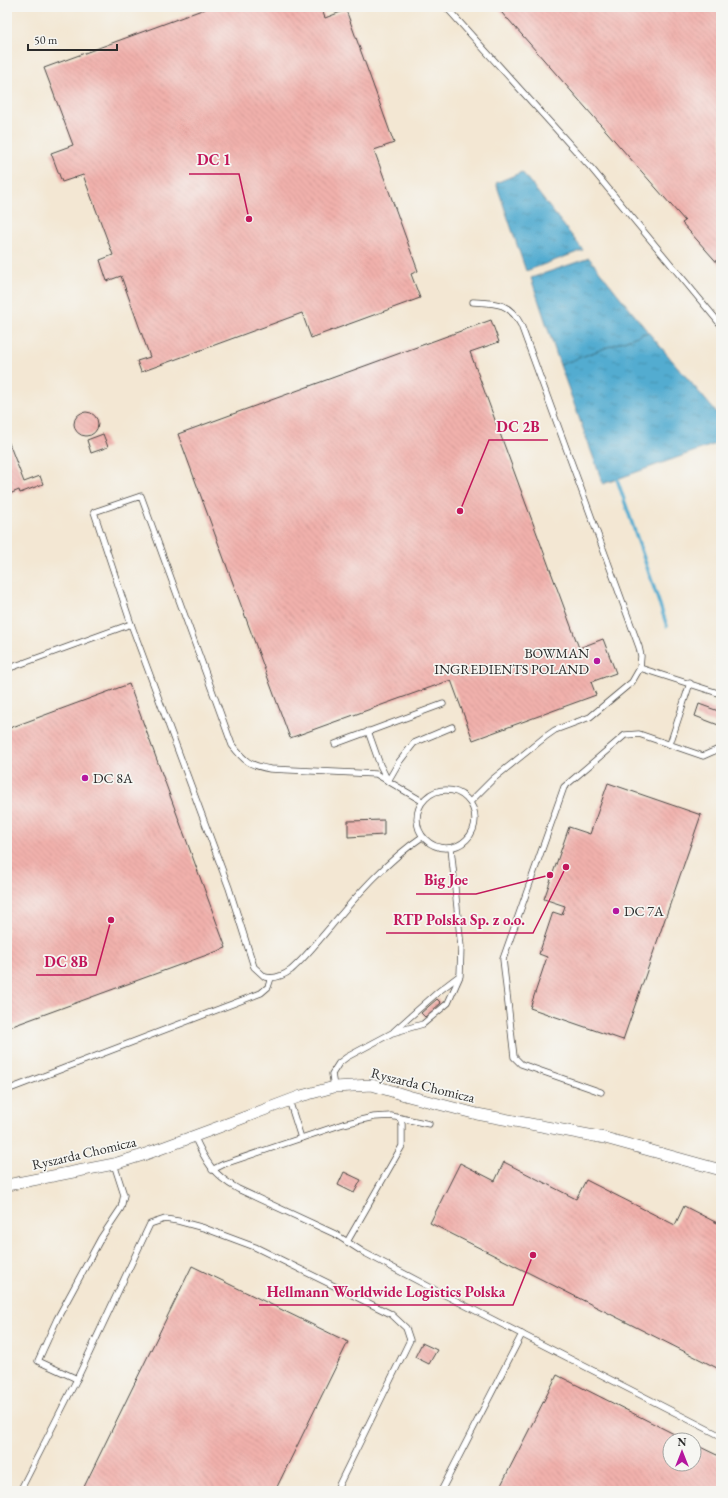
<svg xmlns="http://www.w3.org/2000/svg" width="728" height="1498" font-family="'EB Garamond',serif">
<style>
.water{fill:url(#water-ripples);stroke:#3e6c7e}
.lines{fill:none;stroke-linecap:round;stroke-linejoin:round}
.stream{stroke:#52acd0;stroke-width:3.5}
.building{fill:url(#building-back-hatch)}
.lane-casing{stroke:#494744;stroke-width:7}
.street-casing{stroke:#494744;stroke-width:12}
.lane{stroke:#fff;stroke-width:5.5}
.street{stroke:#fff;stroke-width:11}
.poi-dot{fill:#b5179e;stroke:#f6f6f2;stroke-width:1.5}
.labels{text-anchor:middle;dominant-baseline:central;stroke-width:3.5;stroke-linejoin:round;paint-order:stroke}
.poi-label{font-size:14px;fill:#2b2b2b;stroke:#f6f6f2;text-anchor:start}
.street-label{font-size:14px;fill:#2b2b2b;stroke:#f6f6f2}
.leader{fill:none;stroke:#c2185b;stroke-width:1.5}
.callout-dot{fill:#c2185b;stroke:#f6f6f2;stroke-width:1.5}
.callout-label{font-size:15px;text-anchor:middle;font-weight:bold;fill:#c2185b;stroke:#f6f6f2;stroke-width:3.5;stroke-linejoin:round;paint-order:stroke}
</style>
<defs>
<pattern id="water-ripples" width="26" height="14" patternUnits="userSpaceOnUse"><rect width="26" height="14" fill="#52acd0"/><path d="M2 4q2-2 4 0t4 0M15 11q2-2 4 0t4 0" fill="none" stroke="#448ca9"/></pattern>
<pattern id="building-back-hatch" width="6" height="6" patternUnits="userSpaceOnUse"><rect width="6" height="6" fill="#f1b1ac"/><path d="M-1 5l2 2M0 0l6 6M5-1l2 2" fill="none" stroke="#cf9894"/></pattern>
</defs>
<rect width="100%" height="100%" fill="#f6f6f2"/>
<filter id="ink" filterUnits="userSpaceOnUse"><feTurbulence type="fractalNoise" baseFrequency=".025" numOctaves="2"/><feDisplacementMap in="SourceGraphic" scale="8" xChannelSelector="R" yChannelSelector="G"/><feConvolveMatrix kernelMatrix="1 2 1 2 8 2 1 2 1" color-interpolation-filters="sRGB"/></filter>
<filter id="wash" filterUnits="userSpaceOnUse"><feTurbulence type="fractalNoise" baseFrequency=".012" numOctaves="4" result="noise"/><feDisplacementMap in="SourceGraphic" scale="16" xChannelSelector="R" yChannelSelector="G"/><feGaussianBlur stdDeviation="0.9" result="paint"/><feColorMatrix in="noise" values="0 0 0 0 0 0 0 0 0 0 0 0 0 0 0 0 0 1.4 0 .05"/><feComposite in="paint" operator="in"/></filter>
<g filter="url(#wash)">
<rect width="100%" height="100%" fill="#f3e7d3"/>
<g class="water">
<polygon points="522,172 583,250 526,271 496,183"/>
<polygon points="589,258 648,332 560,365 531,278"/>
<polygon points="648,332 721,418 721,442 603,484 560,365"/>
</g>
<g class="lines">
<polyline class="stream" points="617,479 667,626"/>
</g>
<g id="blocks">
<g class="building">
<polygon points="210,7 321,7 325,18 346,10 394,143 374,150 418,271 411,274 420,298 311,338 302,313 141,372 137,361 150,357 121,276 107,281 100,260 113,255 83,175 62,182 51,153 73,145 44,68"/>
<polygon points="497,7 721,7 721,267 682,223 685,221 508,19 507,19"/>
<polygon points="491,320 499,342 470,352 579,648 603,639 616,673 591,682 596,695 473,740 451,680 290,738 178,434"/>
<circle cx="86" cy="424" r="12"/>
<polygon points="103,434 108,447 91,453 87,440"/>
<polygon points="7,438 24,482 40,476 43,484 20,493 19,490 7,495"/>
<polygon points="129,684 226,948 7,1028 7,729"/>
<polygon points="699,704 721,712 721,726 695,716"/>
<polygon points="608,783 701,815 623,1040 530,1008 547,957 539,954 553,912 562,915 565,906 544,899 569,827 590,834"/>
<polygon points="384,820 384,835 348,837 348,821"/>
<polygon points="437,999 441,1003 425,1017 421,1013"/>
<polygon points="504,1162 576,1199 586,1180 675,1225 684,1206 721,1225 721,1370 430,1223 460,1163 495,1181"/>
<polygon points="344,1172 361,1180 354,1193 338,1185"/>
<polygon points="192,1266 348,1342 275,1491 82,1491"/>
<polygon points="422,1343 437,1350 429,1364 415,1357"/>
<polygon points="557,1375 686,1440 670,1440 670,1464 694,1464 694,1444 721,1457 721,1491 498,1491"/>
</g>
</g>
</g>
<g filter="url(#ink)">
<use href="#blocks" fill-opacity="0" stroke="#494744" stroke-width="1"/>
<g class="lines">
<defs>
<g id="lane">
<polyline points="446,7 592,169 721,325"/>
<path d="M 473,302 C 496,303 509,302 521,325 L 639,647 L 641,656 L 640,668"/>
<polyline points="7,669 131,624"/>
<polyline points="368,731 380,765 388,781"/>
<polyline points="335,744 443,704"/>
<polyline points="670,744 690,683"/>
<polyline points="388,781 399,762 414,743 452,727"/>
<circle cx="446" cy="819" r="29"/>
<polyline points="471,801 493,779 545,737 555,730 590,717 632,682 640,668 721,694"/>
<path d="M 422,837 C 388,860 359,893 332,925 C 321,938 304,959 291,970 C 283,976 274,979 265,977 L 254,967 L 229,888 L 131,624 L 94,512 L 141,496 L 232,745 C 245,762 249,765 270,769 L 376,774 L 422,801"/>
<polyline points="394,1031 438,992 459,976"/>
<polyline points="334,1087 332,1074 339,1063 347,1057 392,1033 423,1024 448,1003 460,976 461,947 451,848"/>
<polyline points="7,1090 261,993 268,987 271,978"/>
<polyline points="601,1092 521,1064 514,1057 503,959 564,787 625,735 639,734 703,756 721,748"/>
<polyline points="289,1100 301,1138"/>
<path d="M 194,1136 C 206,1162 213,1175 238,1189 L 335,1234 L 363,1252 L 439,1292 L 721,1436"/>
<polyline points="212,1170 224,1164 343,1124 374,1117 391,1116 429,1124"/>
<polyline points="347,1242 402,1146 402,1124 400,1118"/>
<polyline points="77,1379 38,1361 57,1319 101,1238 121,1208 124,1195 114,1164"/>
<polyline points="20,1491 77,1379 150,1224 165,1219 178,1221 204,1228 255,1247 391,1314 406,1328 410,1340 336,1491"/>
<polyline points="441,1491 522,1334"/>
</g>
<polyline id="street" points="7,1185 114,1164 143,1155 211,1130 301,1096 334,1087 372,1085 408,1096 477,1114 605,1138 721,1170"/>
</defs>
<use href="#lane" class="lane-casing"/>
<use href="#street" class="street-casing"/>
<use href="#lane" class="lane"/>
<use href="#street" class="street"/>
</g>
</g>
<g class="poi-dot">
<circle cx="597" cy="661" r="4"/>
<circle cx="85" cy="778" r="4"/>
<circle cx="616" cy="911" r="4"/>
</g>
<g class="labels">
<g class="poi-label">
<text x="589" y="653" text-anchor="end">BOWMAN<tspan x="589" dy="16">INGREDIENTS POLAND</tspan></text>
<text x="93" y="778">DC 8A</text>
<text x="624" y="911">DC 7A</text>
</g>
<g class="street-label">
<text transform="translate(423 1085) rotate(14)">Ryszarda Chomicza</text>
<text transform="translate(84 1153) rotate(-13)">Ryszarda Chomicza</text>
</g>
</g>
<path class="leader" d="M249 219L239 174H189M460 511L489 440H548M550 875L476 894H416M566 867L533 933H386M111 920L96 975H36M533 1255L513 1305H259"/>
<g class="callout-dot">
<circle cx="249" cy="219" r="4"/>
<circle cx="460" cy="511" r="4"/>
<circle cx="550" cy="875" r="4"/>
<circle cx="566" cy="867" r="4"/>
<circle cx="111" cy="920" r="4"/>
<circle cx="533" cy="1255" r="4"/>
</g>
<g class="callout-label">
<text x="214" y="165">DC 1</text>
<text x="518" y="432">DC 2B</text>
<text x="446" y="885">Big Joe</text>
<text x="459" y="925">RTP Polska Sp. z o.o.</text>
<text x="66" y="967">DC 8B</text>
<text x="386" y="1297">Hellmann Worldwide Logistics Polska</text>
</g>
<rect width="728" height="1498" fill="none" stroke="#f6f6f2" stroke-width="24"/>
<g transform="translate(682 1452)"><circle r="19" fill="#f6f6f2" stroke="#a5a5a2"/>
<path d="M0-3L7 15L0 10L-7 15Z" fill="#b5179e"/>
<text y="-6" font-size="11" font-weight="bold" text-anchor="middle" fill="#2b2b2b">N</text>
</g>
<path d="M28 44v6h89v-6" fill="none" stroke="#2b2b2b" stroke-width="2"/>
<text x="34" y="44" font-size="12" fill="#2b2b2b" stroke="#f6f6f2" stroke-width="3" paint-order="stroke">50 m</text>
</svg>
